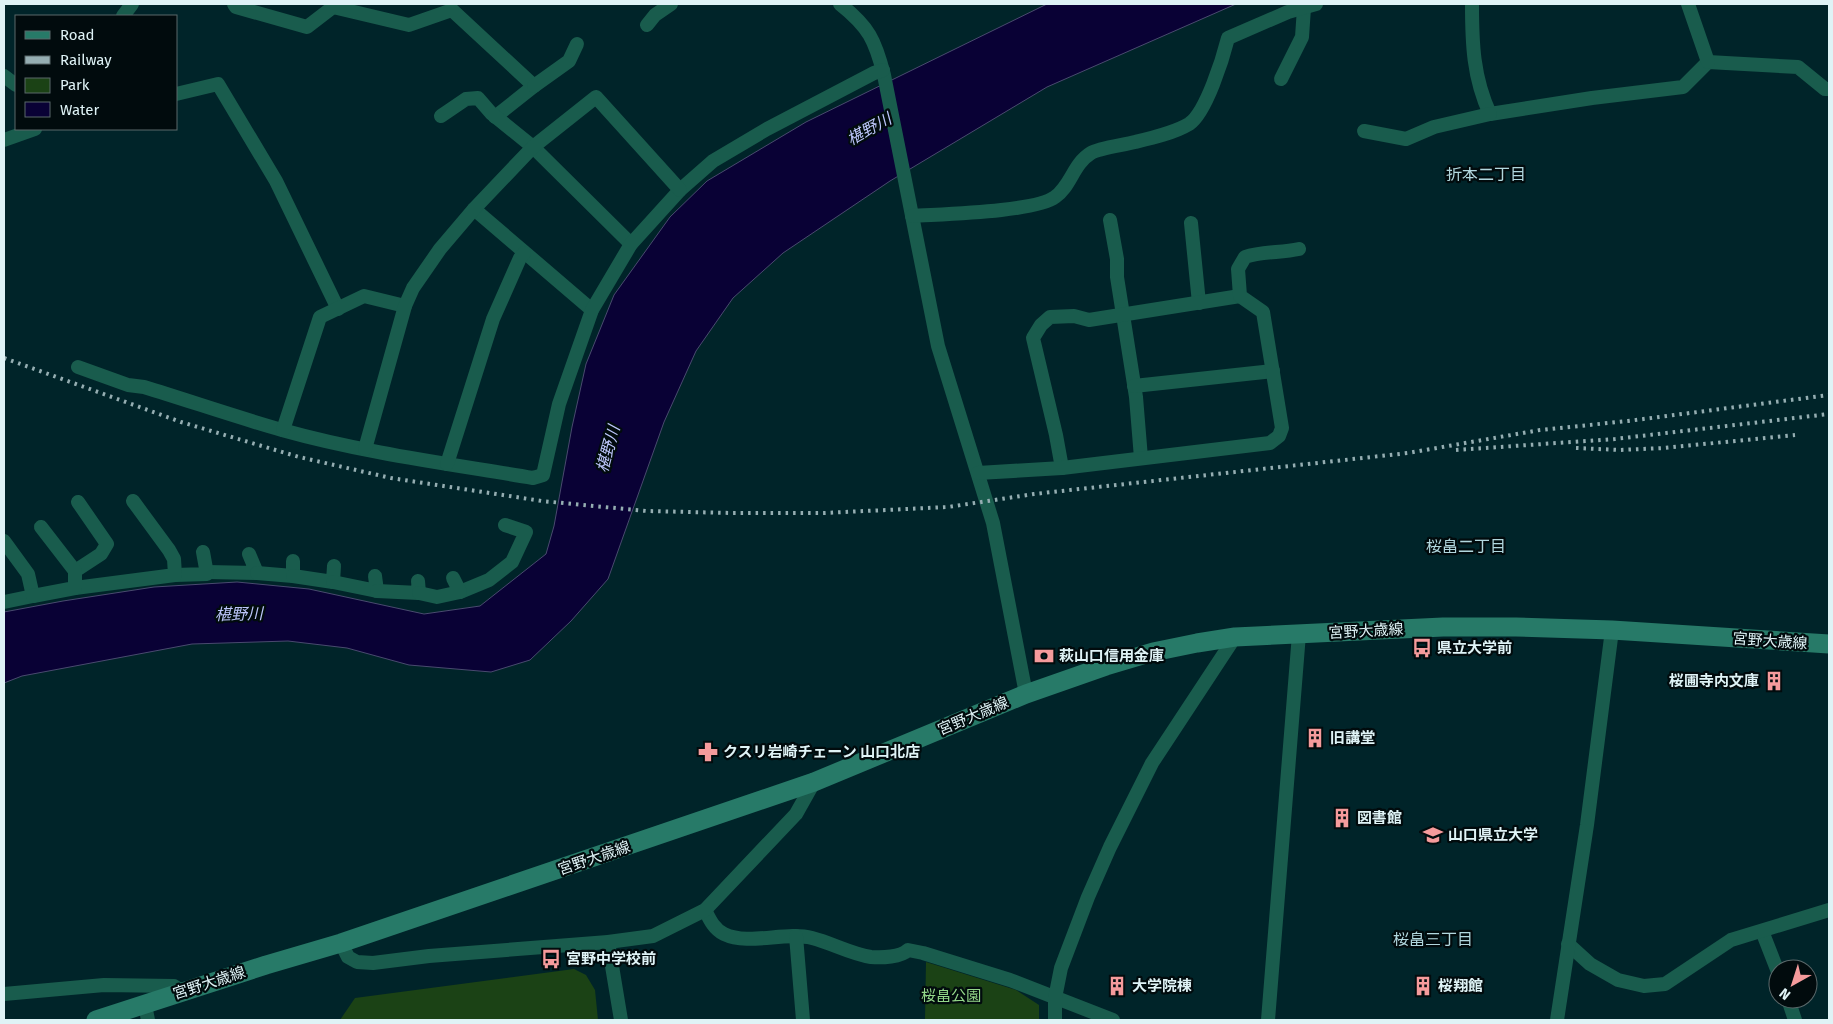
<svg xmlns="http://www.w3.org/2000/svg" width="1833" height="1024" font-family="'Fira Sans','Noto Sans JP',sans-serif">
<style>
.green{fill:#1b4215}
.water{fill:#090135;stroke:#494a6f}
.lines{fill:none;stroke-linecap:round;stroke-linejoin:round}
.street{stroke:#195c4d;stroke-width:14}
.secondary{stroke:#277a68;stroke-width:19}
.rail{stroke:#95aeb2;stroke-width:4;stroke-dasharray:2.5 5;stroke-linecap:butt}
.labels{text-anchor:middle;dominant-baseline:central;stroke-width:4.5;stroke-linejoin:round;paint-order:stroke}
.street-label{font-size:15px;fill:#dff3f6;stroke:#010b0d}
.poi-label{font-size:15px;font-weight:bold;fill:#dff3f6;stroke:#010b0d;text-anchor:start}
.park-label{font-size:15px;fill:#94d789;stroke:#010b0d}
.water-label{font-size:16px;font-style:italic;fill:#bcc5fa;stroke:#010b0d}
.neighbourhood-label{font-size:16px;fill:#b1d7de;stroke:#010b0d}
</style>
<rect width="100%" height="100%" fill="#002429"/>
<g class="green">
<polygon points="926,962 1016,990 1039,1005 1039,1020 925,1020"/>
<polygon points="574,969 586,975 595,990 598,1020 340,1020 355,998"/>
</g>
<polygon class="water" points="1047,4 1236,4 1047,87 890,181 783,253 733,298 696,351 664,422 608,579 571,621 530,660 491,672 409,665 347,648 288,641 192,644 22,676 4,683 4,612 63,601 154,587 237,582 309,589 424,614 480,606 546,554 554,526 572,427 586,364 614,295 670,217 707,181 806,122"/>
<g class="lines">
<g class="street">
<polyline points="234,4 236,7 307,27 333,7 409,25 452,10 534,86 495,117"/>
<path d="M 840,4 C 869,27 875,40 884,75 L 938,346 L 993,523 L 1026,694"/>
<path d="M 1472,4 C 1472,43 1473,77 1490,114 L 1592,98 L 1683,87 L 1708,62 L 1798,67 L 1825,89 L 1829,89"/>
<polyline points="1688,4 1708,62"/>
<polyline points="123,16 132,4"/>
<polyline points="647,25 655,15 671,4"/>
<polyline points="4,76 16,85"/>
<polyline points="1281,79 1302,37 1304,8"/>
<polyline points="534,86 569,61 577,44"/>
<polyline points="176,94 218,84 276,181 338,309"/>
<polyline points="441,116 466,99 478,98 491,113 533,147 631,244"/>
<polyline points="1364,131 1406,139 1434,127 1490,114"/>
<polyline points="4,140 35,129"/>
<polyline points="474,209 592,310"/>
<path d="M 912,216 C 941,214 1035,212 1055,197 C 1071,186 1073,164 1091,153 C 1099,148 1124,145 1135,142 C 1152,138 1174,133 1189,124 C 1206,113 1223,58 1228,38 L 1288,12 L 1316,4"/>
<polyline points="1110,220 1117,259 1117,277 1136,397 1141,458"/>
<polyline points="1191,223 1199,303"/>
<path d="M 78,367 L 128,385 L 144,387 C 190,401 236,417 282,430 C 364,453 450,464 533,478 L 543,475 L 559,404 L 592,310 L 631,244 L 680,190 L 713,161 L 767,129 L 874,73 L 883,70"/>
<polyline points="1134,386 1273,371"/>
<polyline points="283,430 320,317 364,296 405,306"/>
<polyline points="365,449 405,306 413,288 440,249 474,209 533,147 596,97 680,190"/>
<polyline points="447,464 493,319 520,258 524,253"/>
<polyline points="1062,468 1056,435 1033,338 1041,325 1050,317 1074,316 1089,320 1240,296"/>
<path d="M 978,473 L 1062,468 L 1270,443 L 1279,436 L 1282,428 L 1263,312 L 1240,296 L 1238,269 L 1245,257 C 1262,251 1281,253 1299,249"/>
<polyline points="4,541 28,574 33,596 4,602"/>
<polyline points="75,571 101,554 107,544 78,502"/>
<polyline points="207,572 257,573 249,554"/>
<polyline points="257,573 293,576 293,561"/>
<polyline points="175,575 207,574 203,552"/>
<polyline points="293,576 333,582 334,566"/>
<polyline points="333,582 377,591 375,576"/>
<polyline points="75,588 175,575 174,559 169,550 133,501"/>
<polyline points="377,591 419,593 418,581"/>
<polyline points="460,592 489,580 512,562 526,532 505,525"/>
<polyline points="419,593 437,597 460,592 453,578"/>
<polyline points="33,596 75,588 75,571 41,527"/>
<path d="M 705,910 C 710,920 714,929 724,934 C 749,946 785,931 812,938 C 832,943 851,954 871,957 C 882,958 901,957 908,950 L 923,953 L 1010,980 L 1113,1020"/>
<polyline points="1762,931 1778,972"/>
<polyline points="796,936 803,1020"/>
<polyline points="608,942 621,1020"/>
<polyline points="341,943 348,957 357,962 373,963 429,956 608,942 653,936 705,910 796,814 814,782"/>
<polyline points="1568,944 1590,964 1618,980 1644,986 1665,984 1731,940 1829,910"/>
<polyline points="4,994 104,985 174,986 183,992"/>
<polyline points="1788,999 1795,1020"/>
<polyline points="145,1005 148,1020"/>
<polyline points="1055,1020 1055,998 1061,968 1088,897 1110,847 1152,763 1235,637"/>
<polyline points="1268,1020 1299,634"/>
<polyline points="1557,1020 1587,825 1612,630"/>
</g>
<polyline class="secondary" points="96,1020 266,965 341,943 814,782 1026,694 1106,666 1153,652 1197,643 1235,637 1443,627 1516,627 1612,630 1829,644"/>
<g class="rail">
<polyline points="4,358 181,422 299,457 391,478 542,501 583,505 647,511 732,513 824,513 948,507 1034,494 1408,453 1540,430 1628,421 1829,395"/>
<polyline points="1576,448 1620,450 1664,448 1795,435"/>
<polyline points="1456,450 1615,439 1829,414"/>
</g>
</g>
<defs>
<symbol id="bus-bare" viewBox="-9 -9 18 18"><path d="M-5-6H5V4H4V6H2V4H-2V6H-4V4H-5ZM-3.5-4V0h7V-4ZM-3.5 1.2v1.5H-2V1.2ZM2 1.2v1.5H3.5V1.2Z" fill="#f59b9c" stroke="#010b0d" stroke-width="2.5" paint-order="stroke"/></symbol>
<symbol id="bank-bare" viewBox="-9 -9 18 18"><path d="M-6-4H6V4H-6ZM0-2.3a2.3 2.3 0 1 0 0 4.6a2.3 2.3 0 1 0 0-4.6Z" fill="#f59b9c" stroke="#010b0d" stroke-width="2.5" paint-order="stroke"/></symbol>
<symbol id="building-bare" viewBox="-9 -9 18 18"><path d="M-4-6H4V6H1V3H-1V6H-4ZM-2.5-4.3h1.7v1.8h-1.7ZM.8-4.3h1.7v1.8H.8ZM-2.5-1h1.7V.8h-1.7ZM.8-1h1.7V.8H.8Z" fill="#f59b9c" stroke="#010b0d" stroke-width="2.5" paint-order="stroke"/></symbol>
<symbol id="pharmacy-bare" viewBox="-9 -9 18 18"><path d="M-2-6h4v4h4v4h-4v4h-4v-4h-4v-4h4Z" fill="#f59b9c" stroke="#010b0d" stroke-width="2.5" paint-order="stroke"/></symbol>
<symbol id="university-bare" viewBox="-9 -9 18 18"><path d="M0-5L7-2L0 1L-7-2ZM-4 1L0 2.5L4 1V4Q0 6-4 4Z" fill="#f59b9c" stroke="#010b0d" stroke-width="2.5" paint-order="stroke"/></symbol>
</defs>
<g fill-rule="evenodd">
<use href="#bus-bare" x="1408" y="634" width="28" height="28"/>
<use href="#bank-bare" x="1030" y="642" width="28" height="28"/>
<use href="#building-bare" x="1760" y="667" width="28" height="28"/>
<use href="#building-bare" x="1301" y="724" width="28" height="28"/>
<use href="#pharmacy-bare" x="694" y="738" width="28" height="28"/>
<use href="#building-bare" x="1328" y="804" width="28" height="28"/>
<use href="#university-bare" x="1419" y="821" width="28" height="28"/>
<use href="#bus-bare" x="537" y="945" width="28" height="28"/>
<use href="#building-bare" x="1103" y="972" width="28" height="28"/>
<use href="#building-bare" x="1409" y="972" width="28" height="28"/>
</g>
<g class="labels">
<g class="street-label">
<text transform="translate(1366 631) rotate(-3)">宮野大歳線</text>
<text transform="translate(1770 641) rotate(4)">宮野大歳線</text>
<text transform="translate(973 716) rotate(-23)">宮野大歳線</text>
<text transform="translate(594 858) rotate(-19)">宮野大歳線</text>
<text transform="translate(209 983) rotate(-18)">宮野大歳線</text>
</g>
<g class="poi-label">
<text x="1437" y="648">県立大学前</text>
<text x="1059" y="656">萩山口信用金庫</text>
<text x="1759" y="681" text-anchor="end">桜圃寺内文庫</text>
<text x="1330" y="738">旧講堂</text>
<text x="723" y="752">クスリ岩崎チェーン 山口北店</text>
<text x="1357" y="818">図書館</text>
<text x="1448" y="835">山口県立大学</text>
<text x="566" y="959">宮野中学校前</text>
<text x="1132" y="986">大学院棟</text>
<text x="1438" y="986">桜翔館</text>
</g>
<g class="park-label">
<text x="951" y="996">桜畠公園</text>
</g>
<g class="water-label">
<text transform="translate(869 129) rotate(-29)">椹野川</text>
<text transform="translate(608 449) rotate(-75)">椹野川</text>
<text transform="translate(239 614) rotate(-1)">椹野川</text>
</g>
<g class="neighbourhood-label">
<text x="1486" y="174">折本二丁目</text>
<text x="1466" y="546">桜畠二丁目</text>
<text x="1433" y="939">桜畠三丁目</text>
</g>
</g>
<rect width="1833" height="1024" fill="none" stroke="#dff3f6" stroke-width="10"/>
<rect x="15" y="15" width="162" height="115" fill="#010b0d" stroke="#5a686a"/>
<rect x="25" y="31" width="25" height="8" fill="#277a68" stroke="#5a686a"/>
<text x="60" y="40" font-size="15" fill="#dff3f6">Road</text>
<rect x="25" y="56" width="25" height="8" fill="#95aeb2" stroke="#5a686a"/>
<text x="60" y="65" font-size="15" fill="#dff3f6">Railway</text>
<rect x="25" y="78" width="25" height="15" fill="#1b4215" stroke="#5a686a"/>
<text x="60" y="90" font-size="15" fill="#dff3f6">Park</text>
<rect x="25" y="102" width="25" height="15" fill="#090135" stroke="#5a686a"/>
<text x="60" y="115" font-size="15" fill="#dff3f6">Water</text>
<g transform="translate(1793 984) rotate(219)"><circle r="24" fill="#010b0d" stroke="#5a686a"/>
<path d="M0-4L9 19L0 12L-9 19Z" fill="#f59b9c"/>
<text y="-8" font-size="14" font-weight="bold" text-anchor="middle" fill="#dff3f6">N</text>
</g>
</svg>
